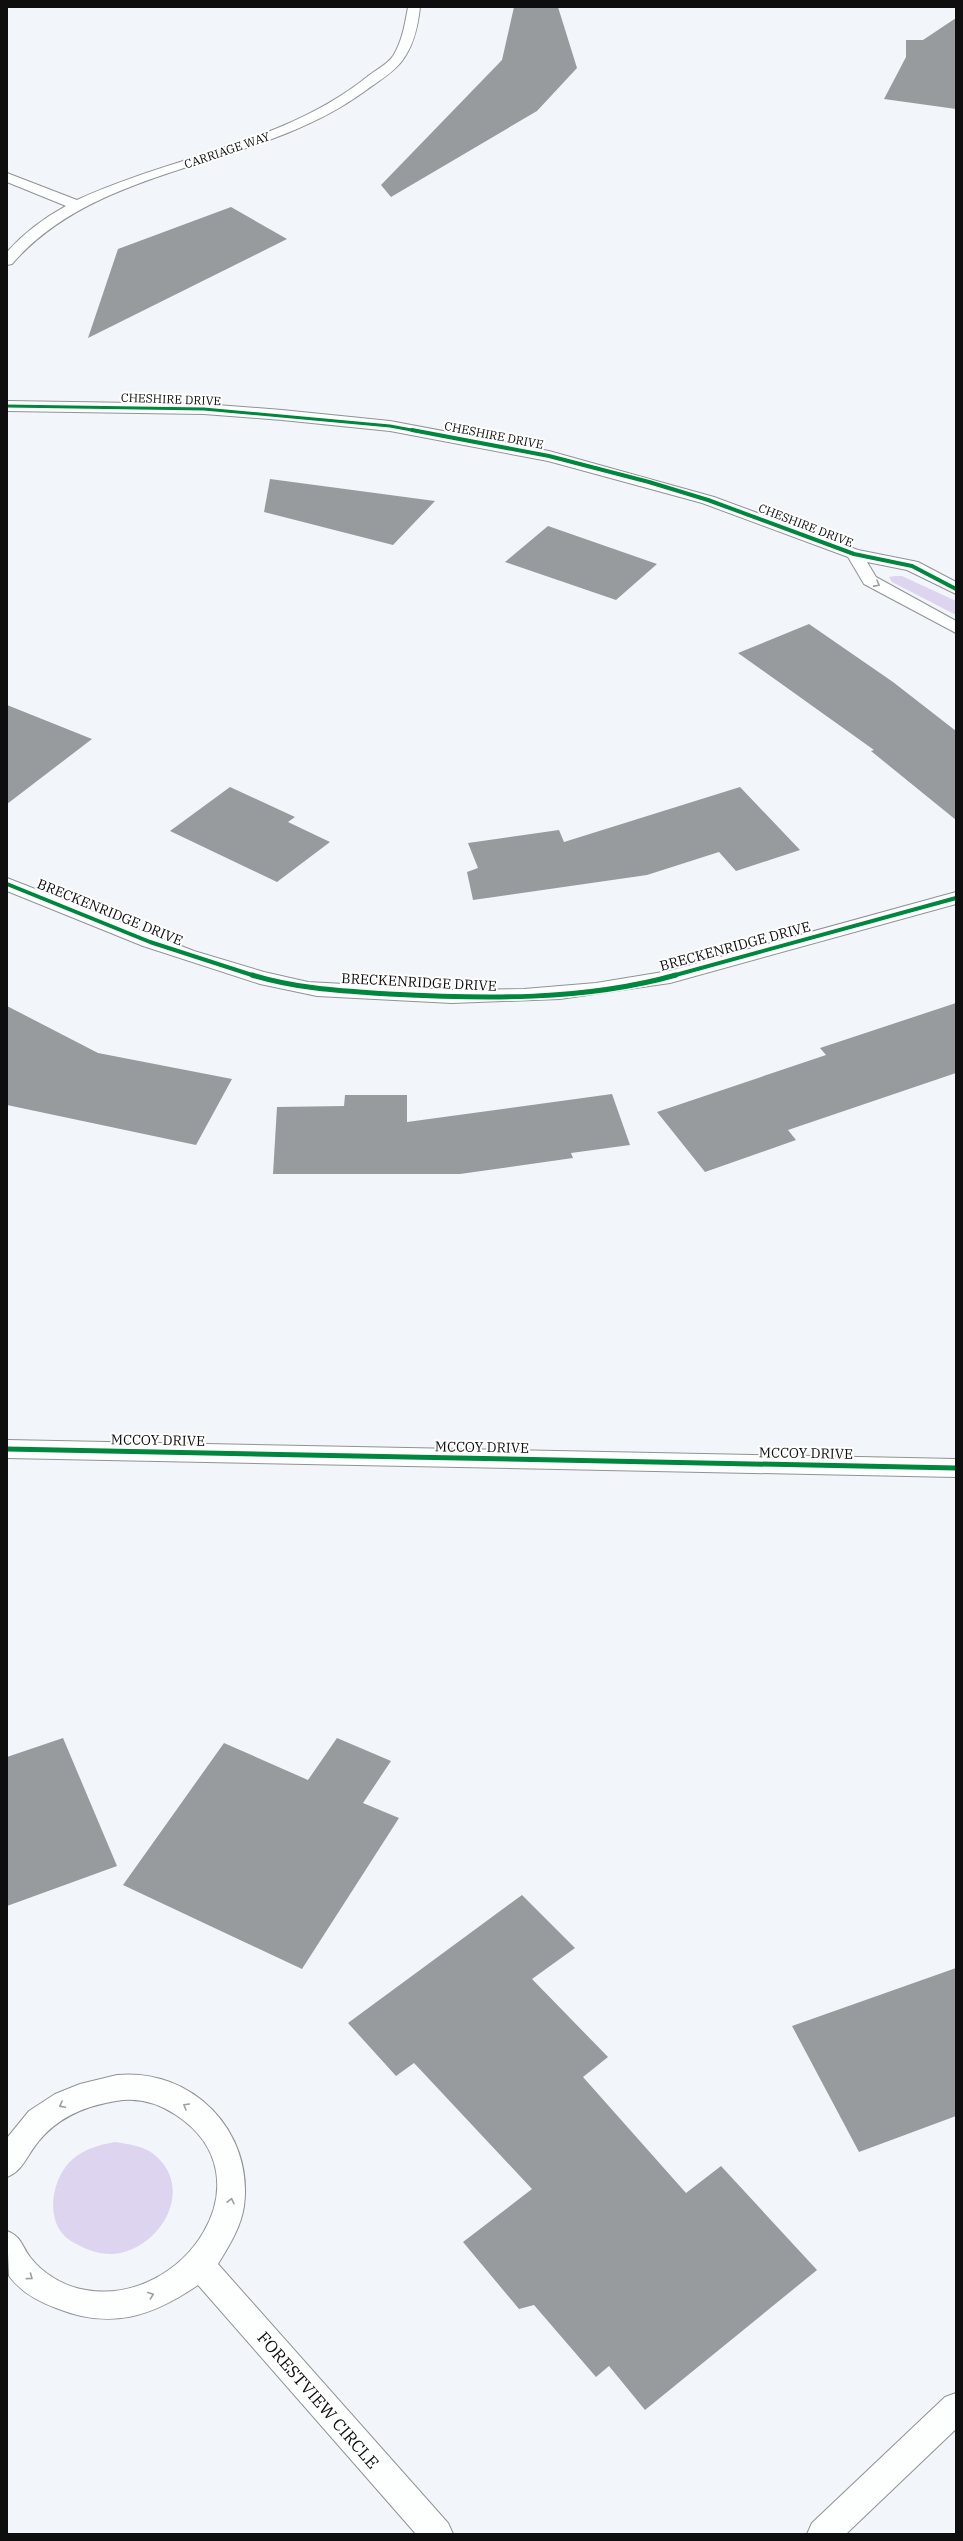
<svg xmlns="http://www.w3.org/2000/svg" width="963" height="2541" font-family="'IBM Plex Serif',serif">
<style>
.green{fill:#ddd5f0}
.building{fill:#989b9e}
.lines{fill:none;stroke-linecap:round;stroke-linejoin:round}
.minor-casing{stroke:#919294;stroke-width:2}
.tertiary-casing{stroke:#919294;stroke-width:2}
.minor{fill:#fdfefe;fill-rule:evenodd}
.tertiary{fill:#fdfefe;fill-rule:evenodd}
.cycleway-far2-casing{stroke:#fff;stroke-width:4.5}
.cycleway-far1-casing{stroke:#fff;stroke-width:6}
.cycleway-casing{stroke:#fff;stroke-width:8}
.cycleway-far2{stroke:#00873e;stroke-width:3}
.cycleway-far1{stroke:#00873e;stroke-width:4}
.cycleway{stroke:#00873e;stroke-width:5}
.oneway{stroke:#9d9e9e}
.labels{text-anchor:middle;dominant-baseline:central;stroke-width:4;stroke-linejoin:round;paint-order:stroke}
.far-street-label{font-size:12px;fill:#0e0e0e;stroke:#fff}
.street-label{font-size:14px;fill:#0e0e0e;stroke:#fff}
.near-street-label{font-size:17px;fill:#0e0e0e;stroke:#fff}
</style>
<rect width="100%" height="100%" fill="#f2f5fa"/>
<g class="green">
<polygon points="895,576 902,576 956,601 956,615 892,582 889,577"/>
<path d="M 115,2142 C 129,2144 146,2146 157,2157 C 196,2193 156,2253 111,2254 C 96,2254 83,2248 71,2241 C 43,2224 51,2176 74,2158 C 87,2148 99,2145 115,2142 Z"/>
</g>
<g class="building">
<polygon points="514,7 558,7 577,68 537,111 391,197 381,185 502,60"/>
<polygon points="956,18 956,109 884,99 906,57 906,40 923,40"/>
<polygon points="231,207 287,239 88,338 118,249"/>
<polygon points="270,479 435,501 393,545 264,512"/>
<polygon points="548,526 657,564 616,600 505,562"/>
<polygon points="809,624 893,682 956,731 956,820 871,751 874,750 738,653"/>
<polygon points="7,705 92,739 7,804"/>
<polygon points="230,787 295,817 288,822 330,842 277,882 170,831"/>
<polygon points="740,787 800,850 736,871 719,852 647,875 473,900 467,872 478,868 468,843 559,830 564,842"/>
<polygon points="956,1003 956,1073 788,1130 796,1140 705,1172 657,1112 826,1055 820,1048"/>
<polygon points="7,1006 98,1053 232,1079 196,1145 7,1105"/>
<polygon points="612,1094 630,1145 571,1153 573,1158 460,1174 273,1174 277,1107 344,1106 345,1095 407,1095 407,1122"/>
<polygon points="63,1738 117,1866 7,1906 7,1757"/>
<polygon points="337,1738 391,1761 363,1803 399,1818 302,1969 123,1885 224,1743 308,1780"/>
<polygon points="522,1895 575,1948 532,1979 608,2057 583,2077 686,2193 721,2166 817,2270 645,2410 609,2366 596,2377 534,2305 519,2309 463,2242 532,2189 414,2063 396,2076 348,2023"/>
<polygon points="956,1968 956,2116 859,2152 792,2026"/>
</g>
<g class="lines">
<defs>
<g id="minor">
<path d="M 408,7 L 420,7 C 418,26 414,45 402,61 C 393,73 377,82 365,91 C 258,170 100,162 12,264 L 7,265 L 7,252 C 24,233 44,218 66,206 L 7,182 L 7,173 L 77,200 C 172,156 283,144 367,77 C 375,70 387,65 393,56 C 402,42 405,24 408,7 Z"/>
<polygon points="7,401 204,404 282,410 390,421 549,451 714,497 858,550 918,562 956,582 956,594 907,570 867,562 876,577 956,621 956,633 864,584 848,557 702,503 548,461 390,431 282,420 204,414 7,411"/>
<polygon points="7,878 194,951 264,972 308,982 452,990 524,989 596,983 669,971 956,892 956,904 670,983 560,999 452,1003 317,996 260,984 143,946 7,891"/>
<path d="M 117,2075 C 192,2068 254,2131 244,2206 C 241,2227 229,2246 218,2264 L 448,2523 L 453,2534 L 416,2534 L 198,2285 C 151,2317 110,2330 56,2308 C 37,2301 21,2292 9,2276 L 7,2231 C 22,2237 21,2245 30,2257 C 43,2274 65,2287 86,2290 C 183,2307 272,2178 176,2115 C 158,2103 137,2097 116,2101 C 85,2106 58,2117 38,2142 C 27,2155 23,2171 7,2177 L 7,2138 L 29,2111 L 55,2094 L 80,2084 Z"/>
<polygon points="956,2393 956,2429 846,2534 807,2534 812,2523 945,2397"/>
</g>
<polygon id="tertiary" points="7,1440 956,1459 956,1477 7,1458"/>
</defs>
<use href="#minor" class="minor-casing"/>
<use href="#tertiary" class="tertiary-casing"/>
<use href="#minor" class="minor"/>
<use href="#tertiary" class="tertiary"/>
<defs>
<polyline id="cycleway-far2" points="7,406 204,409 390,426 417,431"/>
<g id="cycleway-far1">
<polyline points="412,430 549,456 649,482 708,500 854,554 912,566 956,589"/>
<polyline points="7,884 150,942 255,976"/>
<polyline points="672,976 956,898"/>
</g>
<g id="cycleway">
<path d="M 252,975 C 298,989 342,991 389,994 C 483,999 584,1001 676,975"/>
<polyline points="7,1449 956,1468"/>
</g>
</defs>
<use href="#cycleway-far2" class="cycleway-far2-casing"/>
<use href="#cycleway-far1" class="cycleway-far1-casing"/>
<use href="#cycleway" class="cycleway-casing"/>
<use href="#cycleway-far2" class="cycleway-far2"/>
<use href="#cycleway-far1" class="cycleway-far1"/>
<use href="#cycleway" class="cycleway"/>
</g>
<defs><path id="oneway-chevron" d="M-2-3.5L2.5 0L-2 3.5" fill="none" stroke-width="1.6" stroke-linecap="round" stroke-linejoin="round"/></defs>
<g class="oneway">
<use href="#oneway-chevron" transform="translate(877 584) rotate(29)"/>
<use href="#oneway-chevron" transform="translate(62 2105) rotate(153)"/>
<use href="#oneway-chevron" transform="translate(186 2106) rotate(-150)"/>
<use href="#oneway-chevron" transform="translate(231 2201) rotate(-77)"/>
<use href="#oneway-chevron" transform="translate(30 2277) rotate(36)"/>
<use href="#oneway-chevron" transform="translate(151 2295) rotate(-20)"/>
</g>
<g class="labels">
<g class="far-street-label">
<text transform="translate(227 150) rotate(-19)">CARRIAGE WAY</text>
<text transform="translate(171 399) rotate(2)">CHESHIRE DRIVE</text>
<text transform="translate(494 435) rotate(11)">CHESHIRE DRIVE</text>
<text transform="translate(806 525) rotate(21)">CHESHIRE DRIVE</text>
</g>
<g class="street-label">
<text transform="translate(110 912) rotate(22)">BRECKENRIDGE DRIVE</text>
<text transform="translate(735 946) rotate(-15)">BRECKENRIDGE DRIVE</text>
<text transform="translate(419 982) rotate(3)">BRECKENRIDGE DRIVE</text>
<text transform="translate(158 1440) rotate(1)">MCCOY DRIVE</text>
<text transform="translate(482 1447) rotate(1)">MCCOY DRIVE</text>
<text transform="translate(806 1453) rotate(1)">MCCOY DRIVE</text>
</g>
<g class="near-street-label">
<text transform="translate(318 2400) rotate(49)">FORESTVIEW CIRCLE</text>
</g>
</g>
<rect width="963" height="2541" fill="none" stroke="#0e0e0e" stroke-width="16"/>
</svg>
